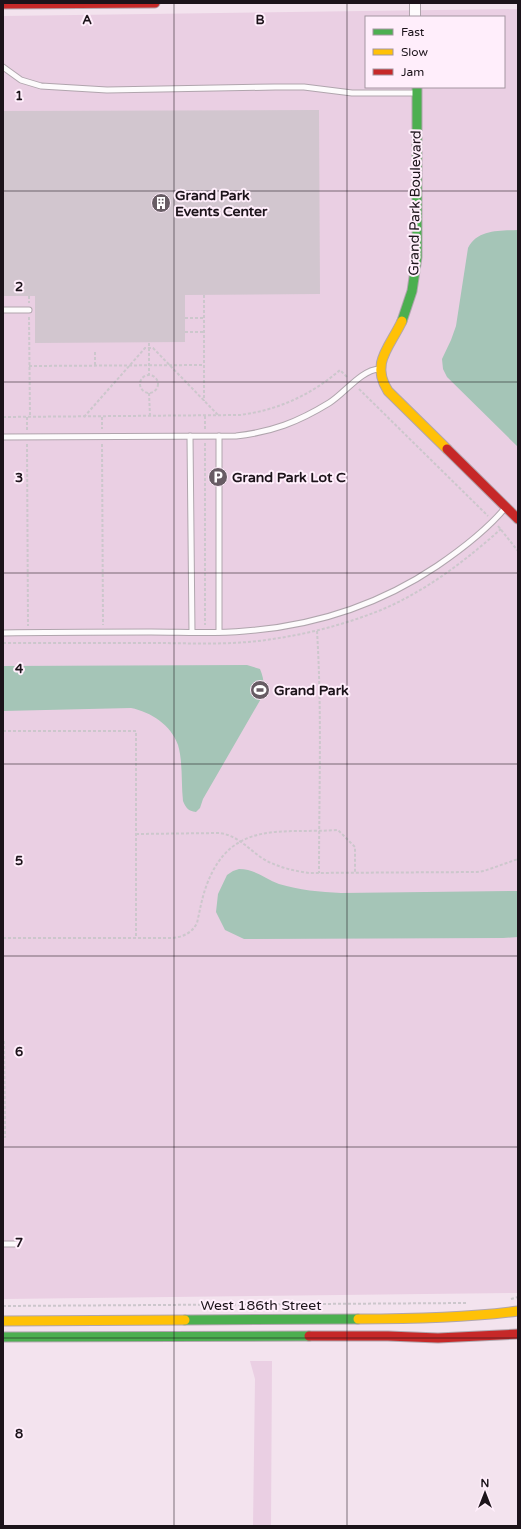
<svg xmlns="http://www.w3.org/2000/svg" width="521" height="1529" font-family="'Varela Round',sans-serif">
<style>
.green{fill:#eacfe3;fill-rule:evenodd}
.water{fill:#a5c5b7}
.building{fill:#d2c6cf}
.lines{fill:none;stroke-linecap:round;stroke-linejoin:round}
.lane-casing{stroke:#b0a5ad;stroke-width:7}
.street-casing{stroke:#b0a5ad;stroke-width:12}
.fast-casing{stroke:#b0a5ad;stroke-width:11}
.slow-casing{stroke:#b0a5ad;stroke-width:11}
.jam-casing{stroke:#b0a5ad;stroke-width:11}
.path{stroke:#ccc7cc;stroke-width:2;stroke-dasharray:3 2;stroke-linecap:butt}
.lane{stroke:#fdfbfc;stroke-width:5}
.street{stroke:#fdfbfc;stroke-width:10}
.fast{stroke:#4caf50;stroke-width:9}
.slow{stroke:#ffc107;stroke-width:9}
.jam{stroke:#c62828;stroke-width:9}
.grid{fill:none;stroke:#1c131a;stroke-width:1;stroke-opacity:0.55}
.labels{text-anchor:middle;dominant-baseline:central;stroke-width:4;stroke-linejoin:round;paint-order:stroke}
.poi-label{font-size:14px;font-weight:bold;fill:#1c131a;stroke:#ffeefb;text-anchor:start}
.street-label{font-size:14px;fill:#1c131a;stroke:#ffeefb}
.grid-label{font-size:13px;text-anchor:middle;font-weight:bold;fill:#1c131a;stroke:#ffeefb;stroke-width:4;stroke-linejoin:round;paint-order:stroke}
</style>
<rect width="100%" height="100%" fill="#f3e3ee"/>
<g class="green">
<path d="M 518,9 L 518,1293 L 3,1299 L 3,16 ZM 366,17 L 504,17 L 504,87 L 366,87 Z"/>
<polygon points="250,1361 272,1361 271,1526 253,1526 255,1379"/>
</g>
<g class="water">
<path d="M 518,230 L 518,447 L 447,377 L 443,369 L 442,359 L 451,340 L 456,326 L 468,248 C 478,229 499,231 518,230 Z"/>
<path d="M 247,665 L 260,669 C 264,678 265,688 262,697 L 203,799 L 200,808 L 196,812 C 188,811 186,808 183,801 C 181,783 183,762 178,745 C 171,725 151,712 131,708 L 3,711 L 3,666 Z"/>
<path d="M 239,869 C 255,869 265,879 279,884 C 299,890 320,892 341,893 L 518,891 L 518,937 L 503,938 L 244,939 L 225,930 L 216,912 L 218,894 L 227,875 L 233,871 Z"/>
</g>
<polygon class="building" points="319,110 320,294 185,295 185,342 35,343 35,296 3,296 3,111"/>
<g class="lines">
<defs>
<g id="lane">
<polyline points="3,67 21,80 41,86 107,90 275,87 304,87 352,93 417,93"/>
<polyline points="3,310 29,310"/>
<polyline points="190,436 192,632"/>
<path d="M 3,437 L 236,436 C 272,432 298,422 329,403 C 344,394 361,370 379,369"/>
<polyline points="219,632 219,436"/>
<path d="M 3,633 C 52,632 102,632 151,632 C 182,632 214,634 245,631 C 314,626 379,605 437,566 C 462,549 486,531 506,507"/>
<polyline points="3,1244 16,1244"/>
</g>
<polyline id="street" points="415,3 415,17"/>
<g id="fast">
<polyline points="402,321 412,291 417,257 417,87"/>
<polyline points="185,1320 358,1319"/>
<polyline points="3,1337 309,1336"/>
</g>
<g id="slow">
<path d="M 402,321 C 390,347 370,363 388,391 L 447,449"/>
<path d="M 358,1319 C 412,1319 465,1318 518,1311"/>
<polyline points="3,1321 185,1320"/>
</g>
<g id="jam">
<polyline points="3,4 155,3"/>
<polyline points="447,449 518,519"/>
<polyline points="309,1336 388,1336 438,1338 518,1334"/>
</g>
</defs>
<use href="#lane" class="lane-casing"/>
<use href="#street" class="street-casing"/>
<use href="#fast" class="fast-casing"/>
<use href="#slow" class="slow-casing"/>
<use href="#jam" class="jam-casing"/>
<g class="path">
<polyline points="204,295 204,401"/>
<polyline points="29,296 29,303"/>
<polyline points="29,317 30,417"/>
<polyline points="185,318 204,318"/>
<polyline points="185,332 204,332"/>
<polyline points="149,343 149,375"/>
<polyline points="95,352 95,366"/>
<polyline points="29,366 204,365"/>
<circle cx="149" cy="384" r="9"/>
<polyline points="359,389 488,516"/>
<polyline points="149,393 150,416"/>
<path d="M 3,417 L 240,415 C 278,410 311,395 340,370 L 348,378"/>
<polyline points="27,417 27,430"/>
<polyline points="84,417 145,348 153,348 219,416"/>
<polyline points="102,417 102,429"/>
<polyline points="205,429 205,416"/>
<polyline points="205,443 205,625"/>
<polyline points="27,444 28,626"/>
<polyline points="102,444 103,625"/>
<polyline points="498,526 518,551"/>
<path d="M 317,631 C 322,711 319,792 319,873"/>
<path d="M 3,643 C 53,643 102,643 152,643 C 187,643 223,645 258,641 C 300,636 341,626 381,610 C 426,591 465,561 501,529"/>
<polyline points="3,731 136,731 136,938"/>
<path d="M 136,834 L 220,833 C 239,836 249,850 265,860 C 278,867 294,871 309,873 L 477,872 L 484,871 L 518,859"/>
<path d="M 3,938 L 172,938 C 183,937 192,933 197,923 C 200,910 202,897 207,884 C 232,819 282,834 338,830 L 355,847 L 355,873"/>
<polyline points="3,1137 5,1137 4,1040"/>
<polyline points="511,1299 518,1297"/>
<polyline points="3,1306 467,1303"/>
</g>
<use href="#lane" class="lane"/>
<use href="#street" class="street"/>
<use href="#fast" class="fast"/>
<use href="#slow" class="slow"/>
<use href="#jam" class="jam"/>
</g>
<path class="grid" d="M 174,3 L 174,1526M 347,3 L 347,1526M 3,191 L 518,191M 3,382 L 518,382M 3,573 L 518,573M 3,764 L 518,764M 3,956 L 518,956M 3,1147 L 518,1147M 3,1338 L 518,1338"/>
<defs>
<symbol id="building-disc" viewBox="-11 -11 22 22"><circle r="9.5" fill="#675c64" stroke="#ffeefb"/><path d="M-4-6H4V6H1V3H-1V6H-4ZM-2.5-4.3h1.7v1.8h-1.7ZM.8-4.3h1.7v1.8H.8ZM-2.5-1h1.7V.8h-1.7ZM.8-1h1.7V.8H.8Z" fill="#fff"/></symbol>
<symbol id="parking-disc" viewBox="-11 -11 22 22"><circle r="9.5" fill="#675c64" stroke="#ffeefb"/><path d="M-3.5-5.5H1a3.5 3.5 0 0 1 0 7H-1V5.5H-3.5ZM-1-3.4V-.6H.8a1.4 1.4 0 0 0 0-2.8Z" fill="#fff"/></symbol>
<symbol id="stadium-disc" viewBox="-11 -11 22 22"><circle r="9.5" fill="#675c64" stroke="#ffeefb"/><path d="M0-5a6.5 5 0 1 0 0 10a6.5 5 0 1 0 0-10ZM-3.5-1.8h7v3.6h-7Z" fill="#fff"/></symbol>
</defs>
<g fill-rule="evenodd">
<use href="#building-disc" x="150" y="192" width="22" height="22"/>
<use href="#parking-disc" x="207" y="466" width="22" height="22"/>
<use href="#stadium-disc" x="249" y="679" width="22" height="22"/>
</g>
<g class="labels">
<g class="poi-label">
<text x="175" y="195">Grand Park<tspan x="175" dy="16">Events Center</tspan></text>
<text x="232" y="477">Grand Park Lot C</text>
<text x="274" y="690">Grand Park</text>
</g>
<g class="street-label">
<text transform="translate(415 203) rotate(-89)">Grand Park Boulevard</text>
<text x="261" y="1305">West 186th Street</text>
</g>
</g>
<g class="grid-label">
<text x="87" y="24">A</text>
<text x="260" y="24">B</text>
<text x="19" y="100">1</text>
<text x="19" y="291">2</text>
<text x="19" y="482">3</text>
<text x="19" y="673">4</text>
<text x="19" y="865">5</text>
<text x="19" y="1056">6</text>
<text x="19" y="1247">7</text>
<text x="19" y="1438">8</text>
</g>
<rect width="521" height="1529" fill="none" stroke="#1c131a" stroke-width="8"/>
<rect x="365" y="16" width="140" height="72" fill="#ffeefb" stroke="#a496a1"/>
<rect x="373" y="29" width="20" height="6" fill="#4caf50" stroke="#a496a1"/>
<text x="401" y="36" font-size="12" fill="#1c131a">Fast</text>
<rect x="373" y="49" width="20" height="6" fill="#ffc107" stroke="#a496a1"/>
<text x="401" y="56" font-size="12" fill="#1c131a">Slow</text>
<rect x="373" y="69" width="20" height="6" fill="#c62828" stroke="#a496a1"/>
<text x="401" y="76" font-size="12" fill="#1c131a">Jam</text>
<g transform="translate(485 1493)" stroke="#ffeefb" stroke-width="3" paint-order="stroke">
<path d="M0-3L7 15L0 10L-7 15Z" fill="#1c131a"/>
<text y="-6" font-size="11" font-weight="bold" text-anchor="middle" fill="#1c131a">N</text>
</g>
</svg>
